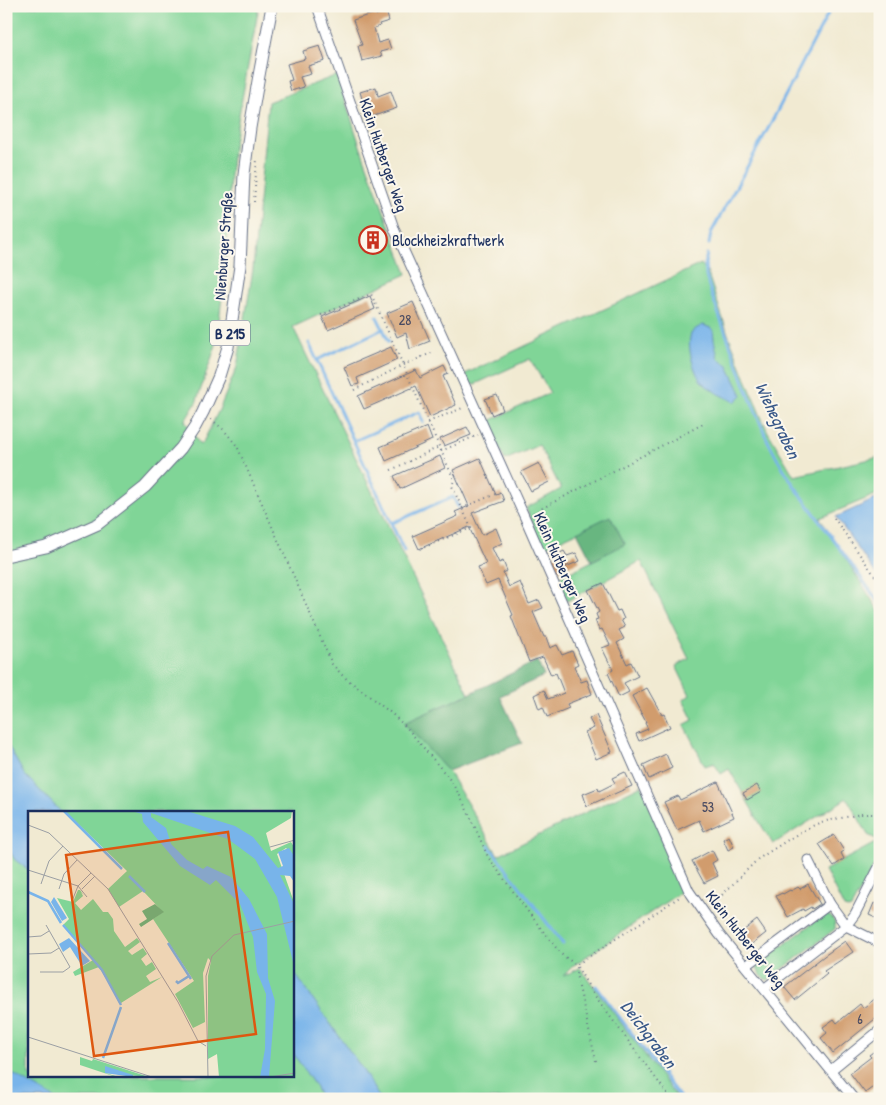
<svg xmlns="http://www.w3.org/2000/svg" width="886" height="1105" font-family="'Patrick Hand',sans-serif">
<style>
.green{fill:#80d597;stroke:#4e827a;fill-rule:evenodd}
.forest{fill:#68b680;stroke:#42726f}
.water{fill:#78b4ea;stroke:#4a72a4}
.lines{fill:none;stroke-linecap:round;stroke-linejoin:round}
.stream{stroke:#78b4ea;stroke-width:3}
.building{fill:#d19c6d}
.minor-casing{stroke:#667087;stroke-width:11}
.major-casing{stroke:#667087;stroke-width:13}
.path{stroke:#667087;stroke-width:2;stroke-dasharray:1 4;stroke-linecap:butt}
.minor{stroke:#fff;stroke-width:9}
.major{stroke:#fff;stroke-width:11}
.labels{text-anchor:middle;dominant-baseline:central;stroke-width:4;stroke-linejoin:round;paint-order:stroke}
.number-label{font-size:14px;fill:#484a62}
.shield{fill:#fbf7ec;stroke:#5e6b89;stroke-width:1}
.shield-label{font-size:15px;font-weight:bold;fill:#1b2f5e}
.street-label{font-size:16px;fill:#1b2f5e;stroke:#fbf7ec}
.poi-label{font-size:16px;fill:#1b2f5e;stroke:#fbf7ec;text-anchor:start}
.water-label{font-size:18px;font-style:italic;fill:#375788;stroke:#fbf7ec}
.inset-river{fill:none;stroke:#78b4ea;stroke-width:2.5}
.inset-road{fill:none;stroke:#9b9fa4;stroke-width:1}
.view{fill:#de5710;fill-opacity:0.15;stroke:#de5710;stroke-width:2.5}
.inset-edge{fill:none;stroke:#1b2f5e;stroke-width:2.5}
</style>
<rect width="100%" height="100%" fill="#fbf7ec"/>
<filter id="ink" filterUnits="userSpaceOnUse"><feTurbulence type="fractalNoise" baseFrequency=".02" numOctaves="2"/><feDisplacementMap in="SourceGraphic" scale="10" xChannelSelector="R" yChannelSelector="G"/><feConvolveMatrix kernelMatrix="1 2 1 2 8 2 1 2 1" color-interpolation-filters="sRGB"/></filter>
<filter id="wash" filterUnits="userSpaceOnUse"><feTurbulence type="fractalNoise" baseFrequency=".0096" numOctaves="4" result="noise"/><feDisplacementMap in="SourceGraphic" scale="20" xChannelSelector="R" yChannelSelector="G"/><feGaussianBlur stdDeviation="1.12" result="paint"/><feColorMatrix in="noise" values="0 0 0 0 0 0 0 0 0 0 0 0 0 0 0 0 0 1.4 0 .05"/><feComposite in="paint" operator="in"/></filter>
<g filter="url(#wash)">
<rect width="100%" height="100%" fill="#f1ead2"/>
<g class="green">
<path d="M 6,6 L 259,6 L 233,148 L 230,175 L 226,265 L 216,345 L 196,403 L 185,421 L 200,445 L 203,442 L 219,410 L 237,367 L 253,269 L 268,102 L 337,75 L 361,149 L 407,274 L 293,327 L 469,694 L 405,723 L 448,771 L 498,855 L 642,785 L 685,889 L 574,965 L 563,976 L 580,968 L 678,1099 L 6,1099 ZM 29,812 L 292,812 L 292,1076 L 29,1076 Z"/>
<polygon points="701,264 707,271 728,334 760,414 768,432 794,476 880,457 880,493 820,518 880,613 880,841 868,835 847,798 773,844 758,820 729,769 721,774 714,763 705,766 684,725 693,720 683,700 690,695 676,666 689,659 641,561 567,601 557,579 625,544 610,517 542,548 526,508 561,489 539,445 505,460 487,422 550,393 530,359 471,386 465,374"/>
<polygon points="877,842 880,843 880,855 851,908 848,909 844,908 825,870"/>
<path d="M 825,914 C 833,917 836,921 835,929 L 768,980 C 761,977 758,973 757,965 Z"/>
</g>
<g class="forest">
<polygon points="610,516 625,544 592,561 577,532"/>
<polygon points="537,661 544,676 500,696 522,743 448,771 404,723 469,694"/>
</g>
<g class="water">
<path d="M 703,325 L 713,329 L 714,340 L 718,358 L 728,366 L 742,395 L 735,402 C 725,397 710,390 702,382 C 694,373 686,345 691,334 C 694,329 699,327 703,325 Z"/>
<polygon points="880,497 880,580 836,517"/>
<polygon points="6,742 24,774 61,812 29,812 29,870 15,860 6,845"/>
<polygon points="293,971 361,1067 380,1099 321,1099 315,1086 293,1053"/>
<polygon points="6,1070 56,1099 6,1099"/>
</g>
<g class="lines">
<g class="stream">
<polyline points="709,244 711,233 770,125 832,6"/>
<polyline points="707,254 705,263 706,276 712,296 748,393 767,439 778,460 793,484 880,604"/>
<polyline points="377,317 383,329"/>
<polyline points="309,343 404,551"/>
<polyline points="317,360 383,329 389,342"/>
<polyline points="354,441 419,412 423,422"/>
<polyline points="392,523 453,497 458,507"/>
<polyline points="489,846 563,944"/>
<polyline points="596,986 681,1099"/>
</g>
</g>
<g id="blocks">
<g class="building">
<polygon points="386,11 389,21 379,24 380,26 374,28 378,43 388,40 391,49 380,52 382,56 362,61 358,46 362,45 353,20 375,13 376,15"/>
<polygon points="320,46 325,61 308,66 311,74 300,77 304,87 291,91 288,81 292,80 287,64 305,59 303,51"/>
<polygon points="376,87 378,96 391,91 397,108 368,118 360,92"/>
<polygon points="378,230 383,244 369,249 364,235"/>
<polygon points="370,296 375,309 328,330 322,317"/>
<polygon points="413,302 430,341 410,349 406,333 397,337 387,313"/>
<polygon points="391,347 397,360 357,378 359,384 352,386 344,367"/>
<polygon points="444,366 448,374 443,376 456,405 430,417 416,386 364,409 358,396 416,370 420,378"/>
<polygon points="497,395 503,410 492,415 485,399"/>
<polygon points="427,427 432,440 386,461 380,447"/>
<polygon points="467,427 471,435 444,446 440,439"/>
<polygon points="440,456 445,468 400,489 394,476"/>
<polygon points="480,458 496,495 501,493 504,501 472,513 482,535 496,528 502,543 492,548 499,563 503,561 507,571 503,573 509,587 520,582 529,604 539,600 543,608 533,612 544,637 546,637 550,648 557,645 562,655 572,651 578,664 574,666 581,682 587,680 592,694 567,704 569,708 547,717 543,707 539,709 534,695 544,690 548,699 564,693 556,673 551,675 543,657 529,662 511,616 513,615 498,580 486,585 478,567 486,564 469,527 419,549 413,536 458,516 455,512 469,506 453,470"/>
<polygon points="539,463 549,482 531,491 521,472"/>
<polygon points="564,551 567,556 576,553 580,561 558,570 552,557"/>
<polygon points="603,583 617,611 620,610 624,619 621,620 625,627 619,630 624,639 617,643 627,664 631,662 638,676 624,683 629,692 619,697 608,673 613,670 602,648 610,645 602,629 599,630 595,620 598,619 596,614 599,612 588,590"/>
<polygon points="647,688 662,715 664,714 670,727 639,741 636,734 648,729 645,723 646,722 632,696"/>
<polygon points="596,715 612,752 596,759 585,732 594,728 589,719"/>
<polygon points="666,754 672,768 649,779 643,765"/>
<polygon points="625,772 632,786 587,806 583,794 598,788 599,791 615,783 612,778"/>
<polygon points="718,782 734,817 704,831 699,820 677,830 664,802 678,796 680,800"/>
<polygon points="757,785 761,792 747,800 743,793"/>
<polygon points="834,835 844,851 841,853 844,859 834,866 819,844"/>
<polygon points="729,836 734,847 728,850 723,839"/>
<polygon points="712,850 717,860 712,863 718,876 704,883 692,861"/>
<polygon points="808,884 820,904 812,909 811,907 804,911 803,909 788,917 776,896 782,893 783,894 790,890 791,891 798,887 800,889"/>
<polygon points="874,903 880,906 880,920 869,915"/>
<polygon points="757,920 766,933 748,947 738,935"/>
<polygon points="845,941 853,952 824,971 827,974 795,1000 784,987 824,956"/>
<polygon points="880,995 880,1015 833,1053 821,1038 827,1033 823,1027 834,1019 837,1023 860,1004 863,1008"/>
<polygon points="880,1047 880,1082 865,1093 850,1073 871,1057 869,1055"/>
</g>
</g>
</g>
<g filter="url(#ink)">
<use href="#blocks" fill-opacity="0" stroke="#667087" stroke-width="1"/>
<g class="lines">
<defs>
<g id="minor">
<polyline points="317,6 395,231 525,518 689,891 719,934 854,1099"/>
<polyline points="808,860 830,904 846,926 880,943"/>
<polyline points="746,966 830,904"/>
<polyline points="765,988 846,926 855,914 880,865"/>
<polyline points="831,1070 880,1030"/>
</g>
<polyline id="major" points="6,556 46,547 98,524 145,487 181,448 195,427 203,412 219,376 228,347 240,266 244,174 250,128 258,81 272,6"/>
</defs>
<use href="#minor" class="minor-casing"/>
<use href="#major" class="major-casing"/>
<g class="path">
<polyline points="254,202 257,159"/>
<polyline points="321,315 371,294 403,365 454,480 452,486 471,528 420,549"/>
<polyline points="354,390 403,365 434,352"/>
<polyline points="211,419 224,430 237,446 332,664 343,676 391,713 407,728 448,777 460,796 471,818 488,857 529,913 561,954 576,965 592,992 671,1099"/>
<polyline points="428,422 465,407"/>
<polyline points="441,451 478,435"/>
<polyline points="391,470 439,447"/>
<polyline points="462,508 503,491"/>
<polyline points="533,513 703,424"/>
<polyline points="834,518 880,583"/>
<polyline points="710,904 722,895 758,859 802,831 821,822 861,814 880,814"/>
<polyline points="596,1061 576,974 576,965 681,896"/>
</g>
<use href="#minor" class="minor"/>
<use href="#major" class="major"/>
</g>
</g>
<defs>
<symbol id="building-ring" viewBox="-11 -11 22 22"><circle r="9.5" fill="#fbf7ec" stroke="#c8321e" stroke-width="1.5"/><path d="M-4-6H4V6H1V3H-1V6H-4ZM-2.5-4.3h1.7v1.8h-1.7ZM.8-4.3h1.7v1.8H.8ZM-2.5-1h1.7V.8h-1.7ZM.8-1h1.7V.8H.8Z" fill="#c8321e"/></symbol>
</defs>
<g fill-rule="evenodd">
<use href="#building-ring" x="357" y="224" width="32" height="32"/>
</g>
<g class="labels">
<g class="number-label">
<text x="405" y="319">28</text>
<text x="708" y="806">53</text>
<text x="860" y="1018">6</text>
</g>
<rect class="shield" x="210" y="320.5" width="40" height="25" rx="4"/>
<g class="shield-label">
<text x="230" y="333">B 215</text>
</g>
<g class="street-label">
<text transform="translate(384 155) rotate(71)">Klein Hutberger Weg</text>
<text transform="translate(223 246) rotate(-86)">Nienburger Straße</text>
<text transform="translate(563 567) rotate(66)">Klein Hutberger Weg</text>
<text transform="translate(746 939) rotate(52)">Klein Hutberger Weg</text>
</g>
<g class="poi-label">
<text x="392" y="240">Blockheizkraftwerk</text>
</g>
<g class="water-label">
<text transform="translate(778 420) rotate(65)">Wiehegraben</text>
<text transform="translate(649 1034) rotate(53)">Deichgraben</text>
</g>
</g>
<g transform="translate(28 811)">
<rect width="266" height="266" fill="#f1ead2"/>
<path d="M 37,0 L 264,0 L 263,7 L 238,22 L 243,40 L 263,31 L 266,36 L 266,45 L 258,37 L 249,43 L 266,91 L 266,266 L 191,266 L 189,243 L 180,248 L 180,165 L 183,150 L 180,147 L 175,162 L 177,211 L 165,217 L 147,183 L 166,170 L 125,108 L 135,101 L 115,80 L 91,96 L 80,78 L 99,60 ZM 50,79 L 52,79 L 56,84 L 53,81 L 55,85 L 47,92 L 53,99 L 65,88 L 75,101 L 80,101 L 85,108 L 86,120 L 97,136 L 109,127 L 112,131 L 100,140 L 104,144 L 115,137 L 119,143 L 113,148 L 118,155 L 124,151 L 128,158 L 118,165 L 122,171 L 134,166 L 93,192 L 71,156 L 47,165 L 45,161 L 65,149 L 35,114 L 41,108 L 29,87 L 45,91 ZM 52,246 L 64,250 L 65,248 L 121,266 L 77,262 L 91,266 L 88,266 L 52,254 Z" fill="#80d597"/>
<path d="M 127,93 L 136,101 L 113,116 L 111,113 L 119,108 L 114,100 Z" fill="#68b680"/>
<path d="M 104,0 L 159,0 L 207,15 L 225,26 L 250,57 L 255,55 L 250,41 L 261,37 L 266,45 L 266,71 L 262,65 L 252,64 L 266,93 L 266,155 L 249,86 L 227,48 L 200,28 L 123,2 L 123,6 L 138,17 L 143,33 L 159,49 L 175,58 L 179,55 L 203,66 L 221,88 L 239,123 L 240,167 L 247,190 L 241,266 L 232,266 L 237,238 L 238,183 L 229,161 L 225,126 L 212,93 L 188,69 L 182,74 L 152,55 L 115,11 L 114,3 ZM 26,86 L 39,107 L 34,110 L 23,91 ZM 41,127 L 62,150 L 54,155 L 42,136 L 35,141 L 31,133 ZM 77,255 L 105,264 L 105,266 L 77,262 Z" fill="#78b4ea"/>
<path class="inset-river" d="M 36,0 L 94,58M 101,65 L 117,81M 0,81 L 20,90 L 33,112M 35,114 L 74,159 L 93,194M 140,132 L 163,168M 148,170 L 150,172 L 161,165M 75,247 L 93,196"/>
<path class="inset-road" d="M 0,14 L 21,22 L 80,78 L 150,191 L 170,230 L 178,235M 242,36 L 267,29M 0,59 L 50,75 L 59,86M 13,73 L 21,50 L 35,35M 31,78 L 36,63 L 49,49M 54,78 L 67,65M 44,90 L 50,75 L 63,62M 0,126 L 13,125 L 21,120M 0,143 L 23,142 L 31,137M 12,161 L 35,161 L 42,156 L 18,114M 0,226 L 124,266M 180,266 L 178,165 L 184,145 L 206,124 L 267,110M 242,266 L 267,262"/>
<path class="view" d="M 200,21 L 228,223 L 66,245 L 38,44 Z"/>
<rect width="266" height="266" class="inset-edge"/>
</g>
<rect width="886" height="1105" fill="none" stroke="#fbf7ec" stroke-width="25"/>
</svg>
